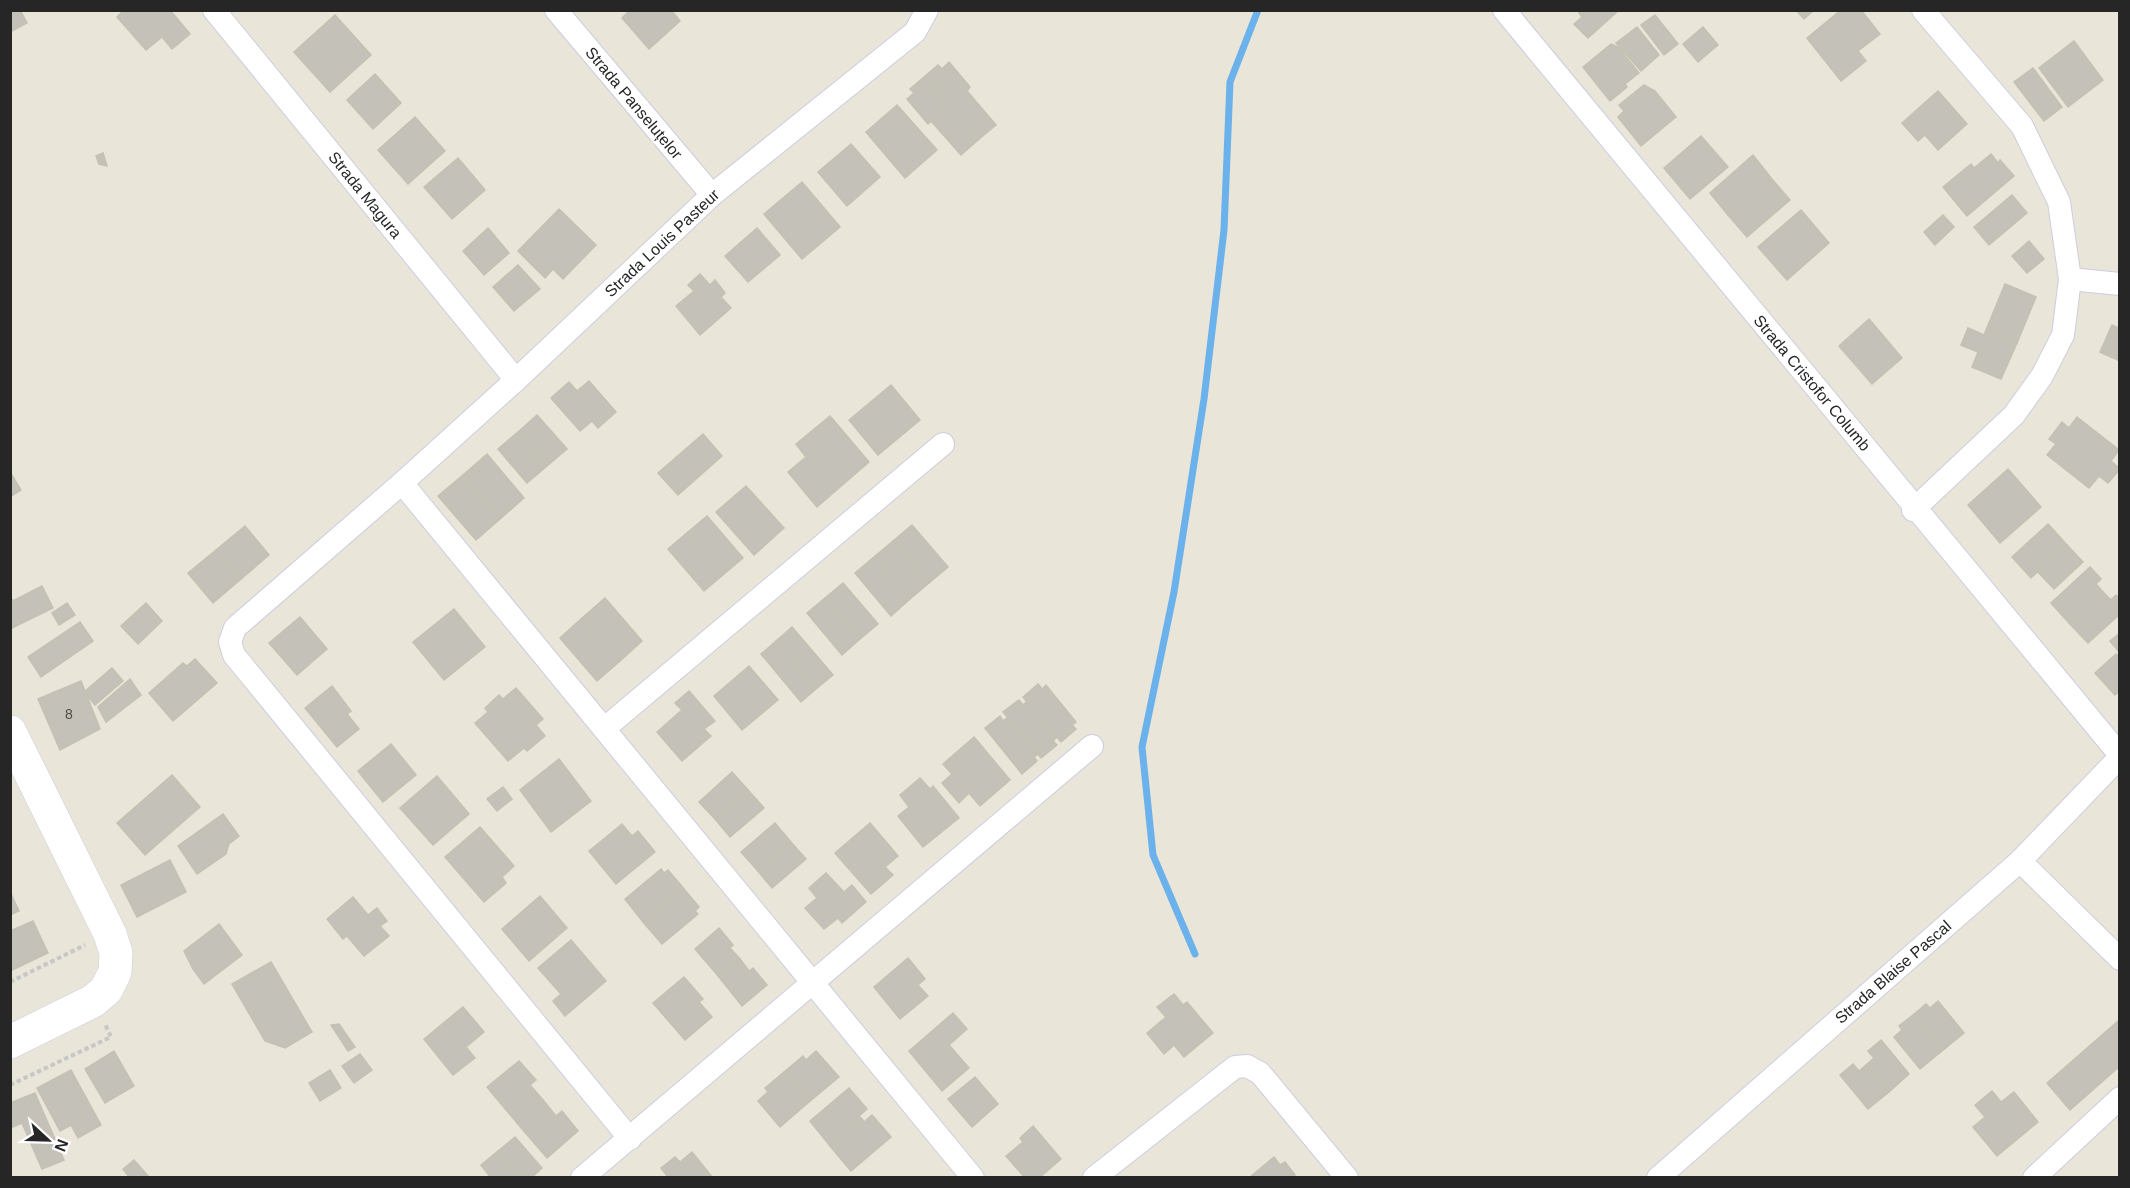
<svg xmlns="http://www.w3.org/2000/svg" width="2130" height="1188" font-family="Helvetica,sans-serif">
<style>
.lines{fill:none;stroke-linecap:round;stroke-linejoin:round}
.stream{stroke:#6bb1eb;stroke-width:7}
.building{fill:#c4c1b8;stroke:#c4c1b2;stroke-width:1.5}
.street-casing{stroke:#cdcde0;stroke-width:24}
.secondary-casing{stroke:#cdcde0;stroke-width:34}
.path{stroke:#c7c7c7;stroke-width:4;stroke-dasharray:4.5 3;stroke-linecap:butt}
.street{stroke:#fff;stroke-width:22}
.secondary{stroke:#fff;stroke-width:33}
.labels{text-anchor:middle;dominant-baseline:central;stroke-width:4.5;stroke-linejoin:round;paint-order:stroke}
.number-label{font-size:14px;fill:#4e4d4a}
.street-label{font-size:16px;fill:#262626;stroke:#fff}
</style>
<rect width="100%" height="100%" fill="#e9e5d8"/>
<g class="lines">
<polyline class="stream" points="1195,954 1153,855 1142,747 1174,592 1204,399 1224,230 1230,82 1258,10"/>
</g>
<g class="building">
<polygon points="10,10 20,10 27,23 10,32"/>
<polygon points="124,10 170,10 190,34 172,49 162,37 146,50 117,17"/>
<polygon points="630,10 671,10 680,21 649,49 622,18"/>
<polygon points="1577,10 1619,10 1588,38 1574,24 1582,17"/>
<polygon points="1796,10 1814,10 1804,19"/>
<polygon points="1841,10 1861,10 1880,34 1858,51 1866,61 1841,81 1807,38"/>
<polygon points="335,15 371,55 330,92 294,52"/>
<polygon points="1655,15 1678,44 1664,55 1641,25"/>
<polygon points="1637,27 1659,55 1641,71 1616,43"/>
<polygon points="1703,27 1718,45 1698,62 1683,44"/>
<polygon points="2074,41 2103,80 2068,107 2039,68"/>
<polygon points="1611,44 1618,47 1639,73 1625,84 1627,87 1610,101 1583,67"/>
<polygon points="949,62 970,87 967,91 996,125 978,140 924,77 938,65 942,69"/>
<polygon points="2033,68 2062,107 2044,121 2014,82"/>
<polygon points="375,74 401,103 373,129 347,100"/>
<polygon points="924,77 978,140 961,155 931,121 928,124 907,99 914,93 910,89"/>
<polygon points="1644,85 1655,91 1676,117 1641,146 1618,117 1624,111 1619,105"/>
<polygon points="1938,91 1967,124 1938,150 1925,135 1918,141 1902,123"/>
<polygon points="897,105 937,150 905,178 866,132"/>
<polygon points="415,117 445,151 408,184 378,150"/>
<polygon points="1701,136 1728,167 1690,199 1664,168"/>
<polygon points="851,144 880,177 847,206 818,172"/>
<polygon points="103,153 107,166 99,164 96,156"/>
<polygon points="1991,154 1998,163 2000,160 2014,176 1967,216 1943,187 1971,164 1974,168"/>
<polygon points="1753,155 1771,178 1728,215 1710,193"/>
<polygon points="458,158 485,190 452,219 424,187"/>
<polygon points="1771,178 1790,200 1747,237 1728,215"/>
<polygon points="802,182 840,227 802,259 764,214"/>
<polygon points="2012,195 2027,213 1989,245 1974,227"/>
<polygon points="559,209 596,245 563,279 553,269 545,278 518,251"/>
<polygon points="1801,210 1829,243 1787,280 1758,247"/>
<polygon points="1943,215 1954,227 1935,245 1924,232"/>
<polygon points="488,228 509,253 484,275 463,251"/>
<polygon points="757,228 780,255 748,282 725,256"/>
<polygon points="2029,241 2044,259 2027,273 2012,256"/>
<polygon points="518,265 540,289 514,311 493,287"/>
<polygon points="700,274 710,285 715,280 725,293 721,297 731,308 700,335 676,306 694,291 688,285"/>
<polygon points="2005,284 2036,297 2017,343 1986,330"/>
<polygon points="1869,319 1902,358 1872,384 1839,346"/>
<polygon points="2120,323 2120,361 2100,352 2112,325 2118,328"/>
<polygon points="1968,328 1984,335 1986,330 2017,343 2001,379 1972,367 1978,352 1961,345"/>
<polygon points="589,381 616,412 598,428 592,421 580,431 551,398 569,382 577,391"/>
<polygon points="891,385 920,420 878,455 849,420"/>
<polygon points="537,415 567,449 547,466 518,432"/>
<polygon points="830,416 869,462 817,507 788,472 806,457 796,444"/>
<polygon points="2077,417 2119,450 2111,461 2120,469 2108,483 2099,476 2089,488 2047,455 2056,444 2049,439 2062,422 2069,428"/>
<polygon points="518,432 547,466 527,483 498,449"/>
<polygon points="703,434 722,456 678,495 658,473"/>
<polygon points="487,454 524,498 500,519 463,475"/>
<polygon points="2008,469 2041,507 2000,543 1968,505"/>
<polygon points="10,472 21,490 10,497"/>
<polygon points="463,475 500,519 476,540 438,496"/>
<polygon points="746,486 784,528 754,555 716,512"/>
<polygon points="707,516 743,558 724,574 688,532"/>
<polygon points="2048,524 2067,545 2031,578 2012,557"/>
<polygon points="912,525 948,567 929,583 893,541"/>
<polygon points="245,526 269,555 241,579 216,550"/>
<polygon points="688,532 724,574 704,591 668,549"/>
<polygon points="893,541 929,583 910,599 874,557"/>
<polygon points="2067,545 2083,562 2054,589 2038,572"/>
<polygon points="216,550 241,579 213,603 188,573"/>
<polygon points="874,557 910,599 891,616 855,573"/>
<polygon points="2090,567 2101,579 2096,584 2103,592 2069,623 2051,603"/>
<polygon points="843,583 878,624 860,639 825,598"/>
<polygon points="42,586 53,608 10,629 10,596 13,601"/>
<polygon points="2103,592 2111,600 2116,595 2120,599 2120,614 2088,643 2069,623"/>
<polygon points="605,598 642,641 620,661 582,618"/>
<polygon points="825,598 860,639 842,655 807,613"/>
<polygon points="67,603 75,615 59,625 52,613"/>
<polygon points="146,603 162,621 138,644 121,626"/>
<polygon points="454,609 485,647 444,680 413,642"/>
<polygon points="300,617 327,649 297,675 269,643"/>
<polygon points="582,618 620,661 597,681 560,638"/>
<polygon points="80,622 93,641 41,677 28,657"/>
<polygon points="792,627 833,675 817,688 776,641"/>
<polygon points="2120,633 2120,653 2110,641"/>
<polygon points="776,641 817,688 801,702 761,654"/>
<polygon points="2116,654 2120,658 2120,691 2115,695 2095,673"/>
<polygon points="195,659 217,683 173,721 149,693 183,663 187,666"/>
<polygon points="749,666 778,700 742,730 714,696"/>
<polygon points="112,668 123,681 95,705 84,692"/>
<polygon points="130,679 141,695 106,722 98,707"/>
<polygon points="81,681 100,729 60,750 38,699"/>
<polygon points="1038,684 1042,689 1046,685 1076,722 1072,725 1076,729 1061,742 1023,697"/>
<polygon points="332,686 351,711 347,714 359,729 337,747 305,708"/>
<polygon points="516,688 543,719 536,725 545,736 527,751 524,748 508,761 475,723 488,712 485,708 499,695 503,699"/>
<polygon points="689,691 715,721 704,729 711,736 682,761 657,732 682,710 675,703"/>
<polygon points="1019,700 1023,705 1027,701 1057,737 1053,741 1057,745 1041,758 1003,712"/>
<polygon points="1000,716 1003,721 1008,717 1038,754 1034,757 1037,761 1022,774 985,728"/>
<polygon points="974,737 1010,780 980,806 969,793 959,803 942,783 952,774 943,764"/>
<polygon points="391,744 416,775 383,802 358,771"/>
<polygon points="559,759 591,801 551,832 520,790"/>
<polygon points="732,772 748,790 715,819 699,802"/>
<polygon points="172,775 200,807 145,855 117,823"/>
<polygon points="437,776 469,814 433,845 400,808"/>
<polygon points="920,778 930,789 933,786 959,818 923,847 898,816 909,807 900,795"/>
<polygon points="503,787 512,799 497,811 487,799"/>
<polygon points="748,790 764,808 730,837 715,819"/>
<polygon points="223,814 239,836 229,844 226,854 197,874 178,846"/>
<polygon points="775,823 790,841 757,870 741,852"/>
<polygon points="870,823 898,856 885,867 893,875 871,894 835,853"/>
<polygon points="622,824 632,836 638,831 655,852 616,884 589,851"/>
<polygon points="480,827 514,866 502,877 506,883 484,902 445,857"/>
<polygon points="790,841 806,859 772,888 757,870"/>
<polygon points="170,860 186,892 137,917 121,885"/>
<polygon points="661,869 664,873 668,870 684,889 643,922 625,899"/>
<polygon points="826,873 844,892 852,885 866,902 842,923 838,918 824,929 805,908 817,898 809,888"/>
<polygon points="684,889 699,907 695,911 698,914 662,944 643,922"/>
<polygon points="10,892 19,911 10,915"/>
<polygon points="540,896 567,928 529,961 502,929"/>
<polygon points="353,897 368,915 377,908 387,921 380,926 389,936 364,956 347,936 343,939 327,919"/>
<polygon points="33,921 48,953 10,971 10,931"/>
<polygon points="219,924 242,955 204,984 193,969 184,951"/>
<polygon points="719,928 733,945 730,948 740,959 719,977 695,949"/>
<polygon points="571,940 606,981 565,1016 553,1001 561,994 538,968"/>
<polygon points="908,958 925,979 918,985 928,996 900,1019 874,987"/>
<polygon points="740,959 749,971 753,968 767,985 742,1006 719,977"/>
<polygon points="271,962 312,1032 285,1048 265,1041 232,984"/>
<polygon points="684,977 703,999 699,1002 712,1017 685,1040 653,1003"/>
<polygon points="1174,994 1183,1005 1187,1002 1213,1033 1184,1057 1174,1045 1164,1054 1147,1033 1166,1017 1157,1007"/>
<polygon points="1938,1001 1964,1033 1942,1051 1913,1015 1926,1004 1930,1008"/>
<polygon points="463,1007 484,1032 466,1047 475,1058 453,1075 424,1039"/>
<polygon points="953,1013 967,1029 949,1045 969,1068 942,1091 909,1051"/>
<polygon points="1913,1015 1942,1051 1920,1069 1894,1037 1902,1030 1899,1026"/>
<polygon points="2118,1021 2120,1066 2070,1110 2047,1083"/>
<polygon points="339,1024 355,1047 348,1051 331,1025"/>
<polygon points="1881,1040 1909,1074 1889,1092 1866,1065 1874,1058 1868,1051"/>
<polygon points="114,1051 134,1086 105,1103 85,1069"/>
<polygon points="816,1051 839,1077 809,1102 784,1072 803,1056 806,1060"/>
<polygon points="360,1054 372,1070 354,1083 342,1066"/>
<polygon points="519,1061 536,1080 530,1085 543,1100 517,1123 487,1087"/>
<polygon points="1853,1064 1859,1071 1866,1065 1889,1092 1868,1109 1840,1075"/>
<polygon points="71,1070 101,1125 78,1138 71,1125 60,1131 37,1088"/>
<polygon points="330,1070 341,1088 320,1101 309,1083"/>
<polygon points="784,1072 809,1102 780,1127 758,1101 768,1092 765,1088"/>
<polygon points="975,1077 998,1104 972,1127 948,1099"/>
<polygon points="849,1088 867,1109 859,1116 862,1119 830,1146 810,1121"/>
<polygon points="1992,1091 2001,1102 2014,1092 2038,1122 1997,1156 1973,1127 1985,1117 1975,1105"/>
<polygon points="35,1093 64,1160 42,1169 22,1123 10,1128 10,1103"/>
<polygon points="543,1100 556,1116 562,1111 578,1131 547,1158 517,1123"/>
<polygon points="872,1115 891,1137 851,1171 830,1146 862,1119 864,1122"/>
<polygon points="1033,1126 1061,1159 1039,1178 1025,1178 1006,1156 1023,1142 1020,1138"/>
<polygon points="515,1137 542,1168 531,1178 520,1178 498,1151"/>
<polygon points="498,1151 520,1178 491,1178 481,1165"/>
<polygon points="692,1152 713,1178 669,1178 661,1168 675,1157 680,1162"/>
<polygon points="1274,1157 1280,1165 1285,1162 1295,1175 1292,1178 1249,1178"/>
<polygon points="134,1160 148,1176 146,1178 130,1178 123,1169"/>
</g>
<g class="lines">
<defs>
<g id="street">
<polyline points="214,10 516,380"/>
<polyline points="556,10 712,195"/>
<polyline points="1504,10 2120,755"/>
<polyline points="2070,279 2120,284"/>
<polyline points="402,483 973,1178"/>
<polyline points="1913,510 2014,415 2042,376 2063,335 2070,279 2059,202 2022,126 1923,10"/>
<polyline points="605,728 943,444"/>
<polyline points="2020,861 2120,959"/>
<polyline points="630,1139 234,655 230,642 235,628 402,483 516,380 712,195 915,32 927,10"/>
<polyline points="582,1178 1092,746"/>
<polyline points="1094,1178 1235,1067 1247,1066 1260,1073 1347,1178"/>
<polyline points="1658,1178 2020,861 2120,757"/>
<polyline points="2034,1178 2120,1098"/>
</g>
<polyline id="secondary" points="10,732 110,934 116,953 115,972 106,990 93,1001 10,1042"/>
</defs>
<use href="#street" class="street-casing"/>
<use href="#secondary" class="secondary-casing"/>
<g class="path">
<polyline points="10,982 85,945"/>
<polyline points="10,1085 111,1037 105,1024"/>
</g>
<use href="#street" class="street"/>
<use href="#secondary" class="secondary"/>
</g>
<g class="labels">
<g class="number-label">
<text x="69" y="714">8</text>
</g>
<g class="street-label">
<text transform="translate(634 103) rotate(50)">Strada Panseluțelor</text>
<text transform="translate(365 195) rotate(51)">Strada Magura</text>
<text transform="translate(662 243) rotate(-43)">Strada Louis Pasteur</text>
<text transform="translate(1812 383) rotate(50)">Strada Cristofor Columb</text>
<text transform="translate(1893 972) rotate(-41)">Strada Blaise Pascal</text>
</g>
</g>
<rect width="2130" height="1188" fill="none" stroke="#262626" stroke-width="24"/>
<g transform="translate(48 1140) rotate(112)" stroke="#ffffff" stroke-width="4.5" paint-order="stroke">
<path d="M0-4.5L10 22L0 15L-10 22Z" fill="#262626"/>
<text y="-9" font-size="16" font-weight="bold" text-anchor="middle" fill="#262626">N</text>
</g>
</svg>
